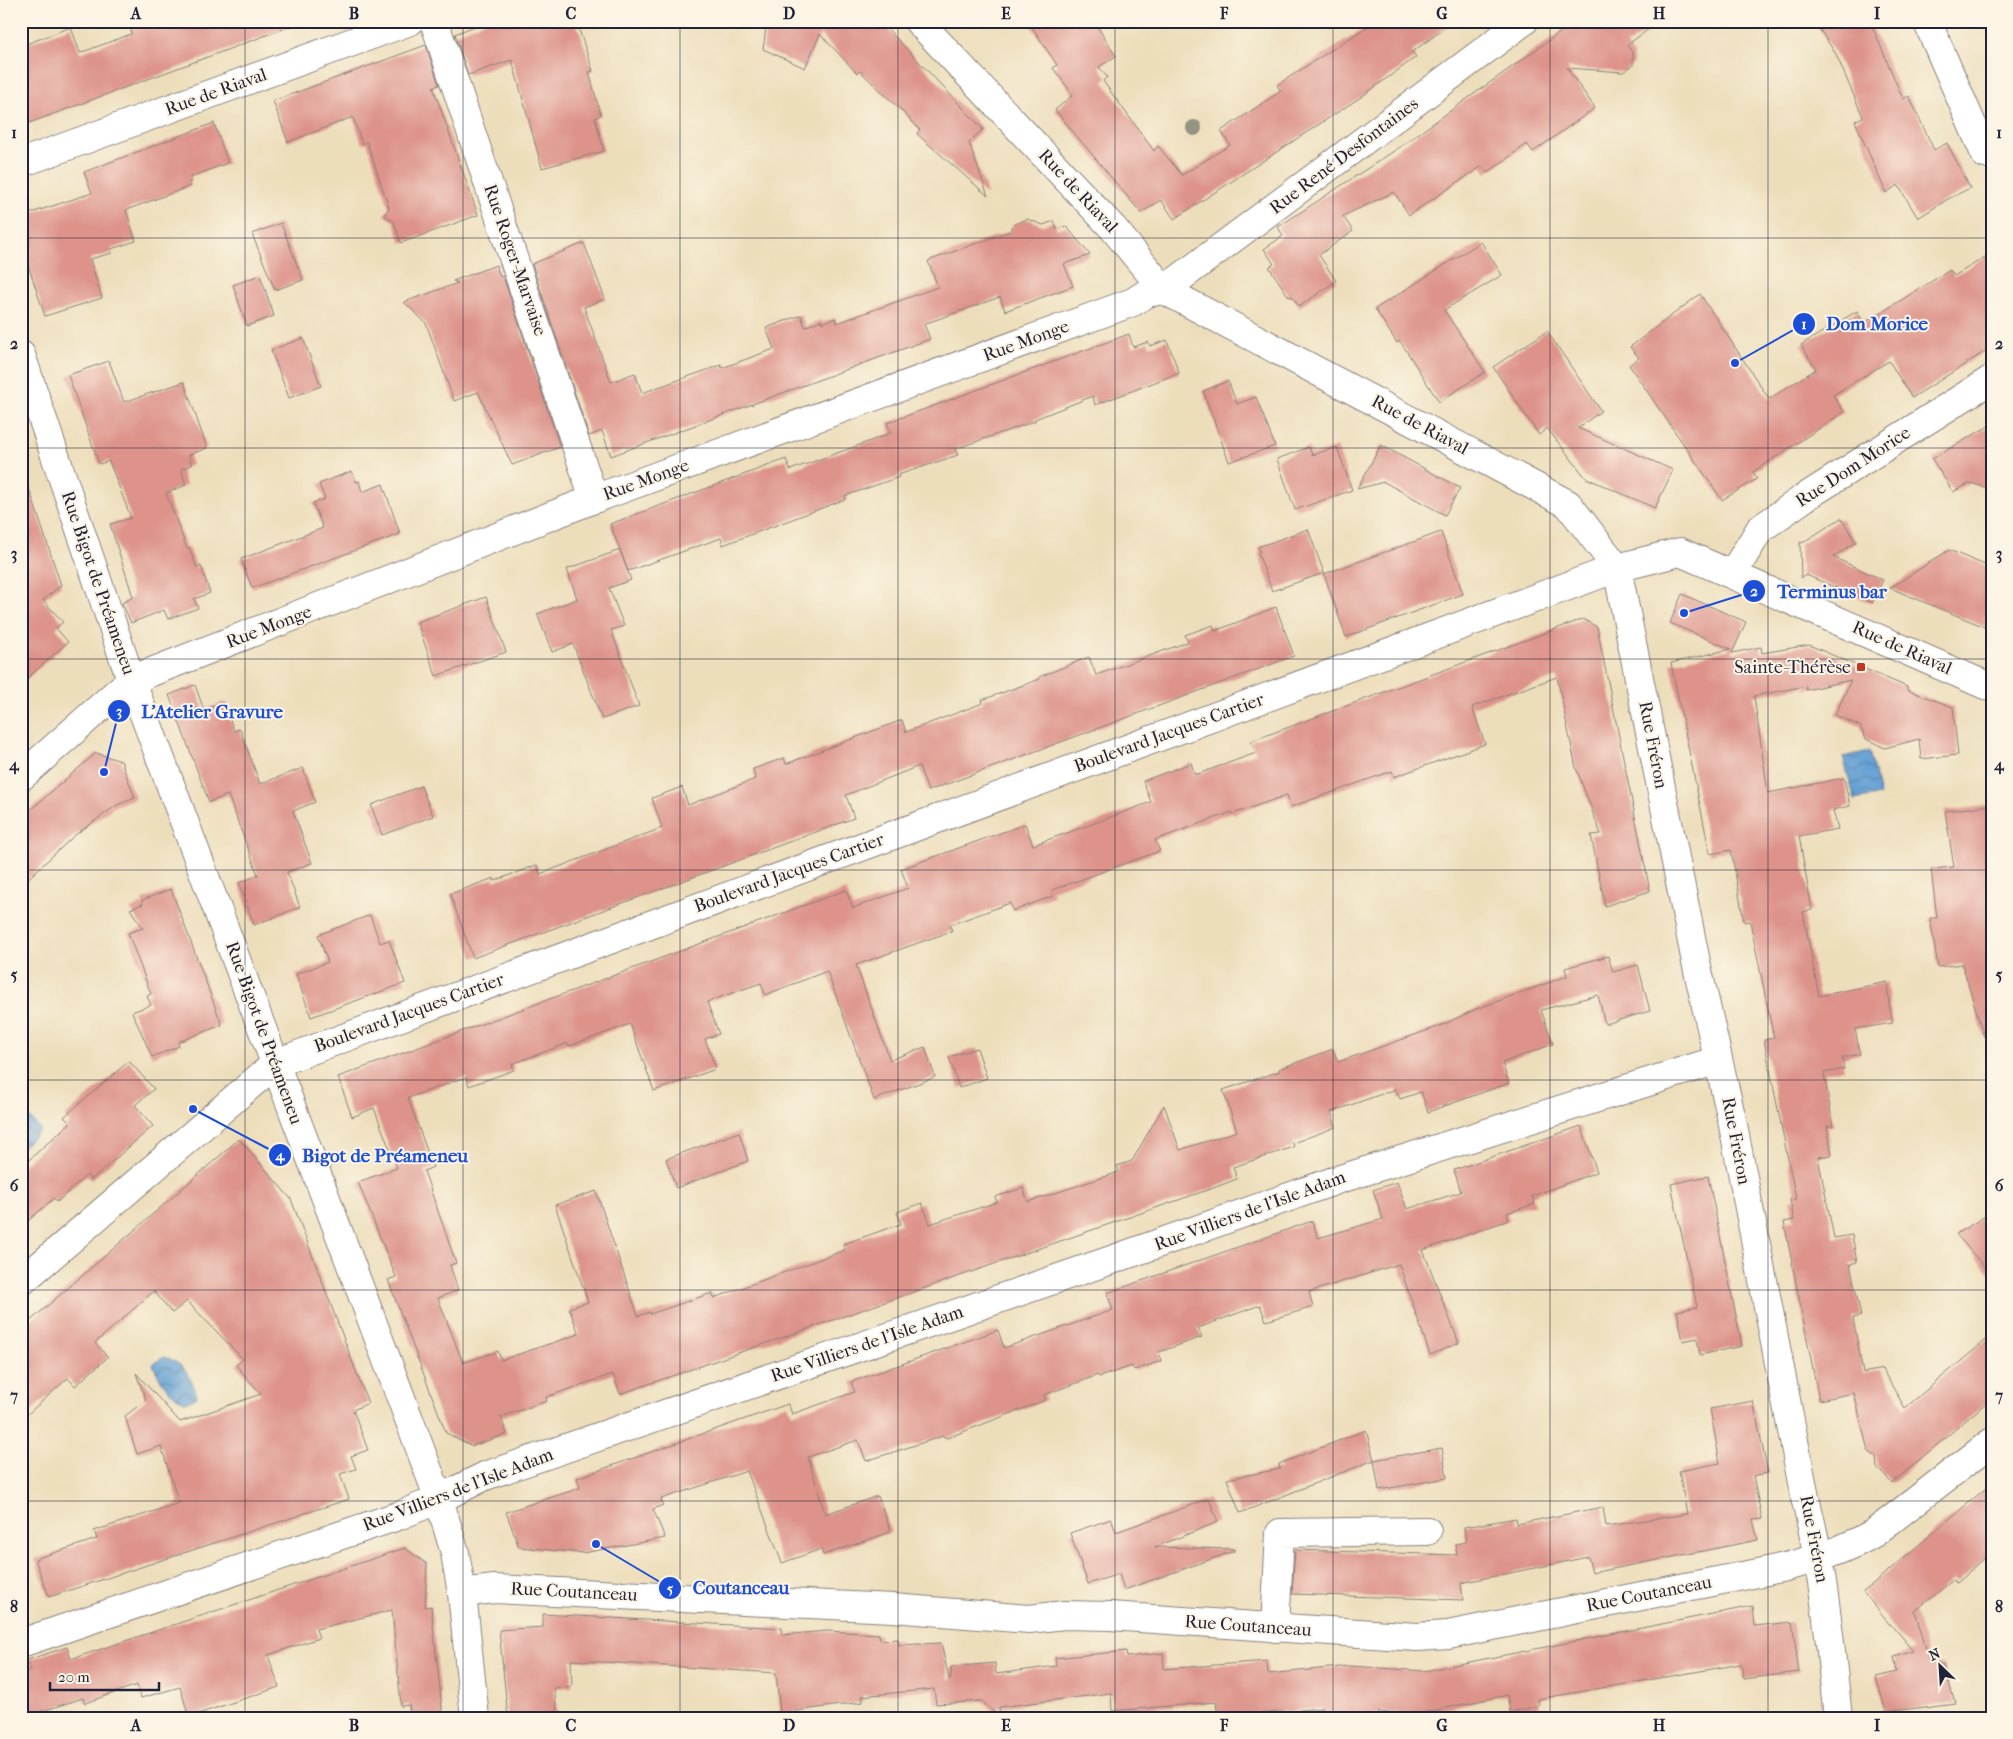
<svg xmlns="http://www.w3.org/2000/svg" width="2013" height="1739" font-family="'IM FELL French Canon',serif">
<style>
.water{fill:url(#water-waves);stroke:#426188}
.building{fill:#dd938a}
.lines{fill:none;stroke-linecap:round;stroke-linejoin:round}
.minor-casing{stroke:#88807b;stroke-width:30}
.minor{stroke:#fff;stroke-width:28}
.tree{fill:#939582}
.grid{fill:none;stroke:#22223b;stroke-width:1;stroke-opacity:0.55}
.poi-dot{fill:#c8321e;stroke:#fcf5e5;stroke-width:2}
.labels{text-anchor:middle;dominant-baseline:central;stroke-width:4;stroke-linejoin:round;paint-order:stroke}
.street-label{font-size:18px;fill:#22223b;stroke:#fcf5e5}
.poi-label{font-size:18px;fill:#22223b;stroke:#fcf5e5;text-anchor:end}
.leader{fill:none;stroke:#1d4ed8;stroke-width:2}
.callout-dot{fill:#1d4ed8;stroke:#fcf5e5;stroke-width:2}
.mark-label{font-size:15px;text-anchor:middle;font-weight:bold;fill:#fff}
.callout-label{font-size:19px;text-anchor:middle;font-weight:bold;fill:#1d4ed8;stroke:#fcf5e5;stroke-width:4;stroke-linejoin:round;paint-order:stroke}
.neatline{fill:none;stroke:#22223b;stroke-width:2}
.grid-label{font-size:16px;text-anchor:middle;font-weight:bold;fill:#22223b}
</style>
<defs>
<pattern id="water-waves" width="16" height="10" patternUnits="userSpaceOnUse" patternTransform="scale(1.25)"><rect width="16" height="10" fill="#63a0d4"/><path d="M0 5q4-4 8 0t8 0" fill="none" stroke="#5182ad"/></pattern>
</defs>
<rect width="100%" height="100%" fill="#fcf5e5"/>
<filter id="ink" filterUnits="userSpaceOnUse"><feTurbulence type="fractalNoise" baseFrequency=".02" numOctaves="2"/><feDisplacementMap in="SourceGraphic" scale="10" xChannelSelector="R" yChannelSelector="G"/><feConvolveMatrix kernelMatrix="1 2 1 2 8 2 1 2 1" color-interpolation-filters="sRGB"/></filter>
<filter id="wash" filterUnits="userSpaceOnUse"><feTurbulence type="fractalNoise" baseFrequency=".0096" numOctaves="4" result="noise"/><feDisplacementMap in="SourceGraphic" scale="20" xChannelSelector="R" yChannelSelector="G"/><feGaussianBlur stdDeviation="1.12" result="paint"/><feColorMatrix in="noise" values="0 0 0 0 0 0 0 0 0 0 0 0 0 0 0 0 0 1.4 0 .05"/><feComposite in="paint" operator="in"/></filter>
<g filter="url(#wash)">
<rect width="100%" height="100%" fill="#eddebb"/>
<g class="water">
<polygon points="1869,751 1880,795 1855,800 1843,757"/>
<polygon points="21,1108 41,1130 21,1148"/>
<path d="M 164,1357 C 183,1361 193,1379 197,1397 L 186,1402 C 170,1396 159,1380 153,1364 Z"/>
</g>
<g id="blocks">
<g class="building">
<polygon points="154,21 293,21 294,25 21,126 21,46 71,27 80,53 131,34 131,30"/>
<polygon points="487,21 576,21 593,71 589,72 601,115 595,118 604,151 542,168 512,60 468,75 455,34"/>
<polygon points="767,21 880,21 983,129 969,143 988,196 917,134 920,130 901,110 860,71 857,73 820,34 805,68 763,49"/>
<polygon points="1028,21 1094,21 1116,56 1099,67 1107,77 1103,81 1154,151 1158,146 1182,175 1230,145 1221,131 1281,91 1277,85 1376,21 1455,21 1412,52 1416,57 1361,97 1174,219 1161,200 1141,213 1055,110 1073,95 1053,68 1057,65"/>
<polygon points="1576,21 1660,21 1627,45 1633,54 1633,65 1623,72 1567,68 1595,108 1533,152 1527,144 1487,173 1482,166 1409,215 1394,192 1343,216 1353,231 1319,255 1336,281 1299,307 1292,296 1289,297 1269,267 1274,264 1264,249 1283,236 1278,227 1397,149"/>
<polygon points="1814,21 1870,21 1903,99 1909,96 1934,150 1947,143 1970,188 1948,199 1918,218 1898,185 1886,193 1855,121 1863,117 1836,54"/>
<polygon points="426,45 439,85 433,87 478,215 401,243 394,222 384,215 389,208 367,142 362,144 353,117 288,142 273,101"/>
<polygon points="214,123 228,163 190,177 192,181 189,182 191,186 126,210 136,241 111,249 112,253 90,259 102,298 45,316 21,244 21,223 30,220 28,214 92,193 84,172"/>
<polygon points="1027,219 1043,225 1054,221 1057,229 1066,226 1090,255 1064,264 1073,286 1005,311 1000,297 924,324 930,339 611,456 602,431 589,436 532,264 584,243 605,299 584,307 611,382 635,373 642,393 721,365 722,368 774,349 766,328 801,315 805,327 821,320 822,323 835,318 837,323 938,287 928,261 1010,231 1013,225"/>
<polygon points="281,223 303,280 275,290 252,234"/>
<polygon points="1481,242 1502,275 1444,310 1485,372 1439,402 1400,341 1397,343 1375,309"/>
<polygon points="1992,253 1992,347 1912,398 1889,361 1833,395 1844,412 1753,472 1757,479 1722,500 1629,365 1639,358 1630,347 1700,294 1769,399 1816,369 1801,345 1857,311 1864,323 1950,270 1954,276"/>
<polygon points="496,265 500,277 503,276 560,447 512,465 478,392 454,401 426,323 404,302 458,283 453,281"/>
<polygon points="260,275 274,316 247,326 233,285"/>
<polygon points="1547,331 1601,411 1578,428 1673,470 1655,508 1586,478 1547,428 1539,435 1493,367"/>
<polygon points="1129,334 1133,347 1148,342 1150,346 1167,340 1179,373 1095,405 1093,396 1035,419 1035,421 955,449 958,455 898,475 899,477 845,496 846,499 723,545 721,538 628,571 610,524 786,459 790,470 865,443 891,433 887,423"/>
<polygon points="303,338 321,386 289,398 271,350"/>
<polygon points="109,361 124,402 184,382 207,448 189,455 192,465 181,469 186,485 166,493 187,549 189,547 197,568 201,566 210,593 194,599 198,608 168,619 164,610 131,623 122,603 133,597 110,524 131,518 109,461 99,464 68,375"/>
<polygon points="1228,381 1237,404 1256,397 1275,446 1229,462 1203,391"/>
<polygon points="1992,424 1992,489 1970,483 1953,492 1932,459"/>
<polygon points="1381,445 1460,488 1445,515 1384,482 1357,489"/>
<polygon points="1309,447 1312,455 1337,447 1352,490 1295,510 1277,459"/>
<polygon points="352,471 356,482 359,481 362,492 383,484 400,534 252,588 241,559 323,528 313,503 325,499 319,484"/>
<polygon points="21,482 27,482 61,585 43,600 63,622 56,628 68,642 21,684"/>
<polygon points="1841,518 1856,542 1833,557 1883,580 1872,603 1806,575 1801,578 1800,542 1802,543"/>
<polygon points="1308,529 1324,573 1272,591 1258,553 1260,552 1258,547"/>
<polygon points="1441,532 1463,594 1346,637 1324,574"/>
<polygon points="620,550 631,580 609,588 624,626 611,630 639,706 602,719 573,644 552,652 537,614 577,599 567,569"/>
<polygon points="1949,550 1992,568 1992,630 1890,588"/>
<polygon points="1682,594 1746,622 1732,653 1761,647 1762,653 1809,645 1907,687 1907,690 1953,707 1958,755 1921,759 1919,739 1885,748 1866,739 1860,726 1835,715 1851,680 1806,690 1806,686 1754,696 1768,793 1844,778 1850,806 1833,810 1838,829 1799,836 1812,910 1803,912 1819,996 1887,982 1889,1004 1893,1023 1855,1029 1860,1054 1842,1058 1844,1069 1824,1073 1833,1126 1827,1126 1832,1155 1818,1157 1834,1238 1852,1235 1857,1262 1850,1264 1861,1316 1853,1318 1863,1373 1882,1369 1905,1408 1992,1335 1992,1398 1892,1483 1877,1468 1876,1457 1868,1451 1854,1393 1819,1400 1784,1222 1794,1220 1790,1200 1796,1199 1764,1040 1774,1038 1750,921 1744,922 1731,850 1710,854 1671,663 1731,649 1670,623"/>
<polygon points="486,597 506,652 436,676 417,622"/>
<polygon points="1276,607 1294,656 928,791 919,766 846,795 854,818 473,958 450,894 494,878 494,881 537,865 540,874 662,828 652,798 682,787 688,805 755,779 753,769 784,758 786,764 902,720 906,732 983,703 982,700 1040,679 1039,677 1089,657 1096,675 1188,642 1185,635 1213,625 1215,631"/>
<polygon points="1583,619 1597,627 1650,891 1605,906 1591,835 1601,834 1576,768 1557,677 1472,707 1485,744 1394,777 1392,771 1291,807 1287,795 1233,814 1232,812 1155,840 1160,851 1052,890 1053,896 1013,911 1010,903 950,925 952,931 856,965 890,1060 925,1047 935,1077 874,1100 827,971 765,995 761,983 707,1002 719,1034 705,1039 716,1069 654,1091 630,1024 569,1046 568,1043 512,1064 514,1070 469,1086 466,1077 408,1098 433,1167 424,1171 456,1263 450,1265 458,1290 438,1298 463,1363 498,1351 501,1360 579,1334 569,1308 588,1302 555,1205 596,1191 638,1316 650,1312 650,1314 712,1293 714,1298 845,1250 843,1244 901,1224 897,1212 922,1203 930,1224 997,1202 995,1197 1023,1188 1028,1202 1119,1172 1117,1166 1132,1161 1164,1105 1180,1150 1237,1131 1223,1090 1280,1071 1279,1069 1333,1049 1338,1062 1440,1026 1476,1009 1567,976 1565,968 1608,956 1613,972 1638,965 1650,1011 1605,1024 1598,995 1541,1010 1553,1044 1502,1063 1509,1083 1428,1112 1421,1092 1400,1099 1396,1089 1331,1112 1336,1127 1293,1143 1294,1147 1233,1167 1237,1179 1216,1187 620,1394 613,1374 552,1395 546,1397 547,1401 501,1417 507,1434 472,1446 446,1433 388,1280 396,1277 358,1182 397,1168 374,1108 352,1117 338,1077 846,890 853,908 908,888 901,869 1025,824 1033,845 1092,824 1151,802 1143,781 1191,763 1195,775 1256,753 1251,741"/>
<polygon points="195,685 204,710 224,702 234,731 240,729 260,784 303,768 315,802 293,811 312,863 287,872 300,907 254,925 239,883 258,875 228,795 209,802 169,695"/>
<polygon points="96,753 121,761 135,798 117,805 75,835 21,885 21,818"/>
<polygon points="421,786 433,816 382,835 371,805"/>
<polygon points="1992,805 1992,910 1987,911 1992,964 1992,1036 1984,1037 1962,964 1938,967 1930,918 1937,918 1931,869 1954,867 1945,811"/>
<polygon points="171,889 222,1025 178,1042 179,1046 152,1057 132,1012 151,1005 147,996 151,994 128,933 143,928 130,909 143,904 142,900"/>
<polygon points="370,915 380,943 389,940 405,983 311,1017 296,974 328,962 318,935"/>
<polygon points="977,1048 987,1078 959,1088 949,1057"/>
<polygon points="129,1061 154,1089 135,1105 153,1126 91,1180 87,1175 57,1202 54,1198 21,1227 21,1167 70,1123 64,1117"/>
<polygon points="1581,1126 1597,1172 1532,1196 1535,1204 1507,1213 1509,1220 1423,1250 1459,1343 1430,1355 1399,1264 1309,1292 1313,1307 1266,1321 1260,1305 1198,1328 1202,1337 1159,1352 1162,1361 1134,1370 1132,1366 1099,1377 1098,1375 1044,1395 1046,1400 947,1438 943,1436 866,1461 858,1440 808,1457 825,1514 878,1496 891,1532 823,1555 821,1549 782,1563 747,1471 661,1499 663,1505 653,1509 665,1538 583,1553 519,1547 506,1512 580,1488 577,1478 788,1404 792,1414 855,1392 851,1382 998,1330 1004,1348 1113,1310 1107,1293 1312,1221 1318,1238 1383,1219 1373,1190 1397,1182 1407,1209 1461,1192 1454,1170"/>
<polygon points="739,1132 748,1161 676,1188 666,1159"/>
<polygon points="239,1139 291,1199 368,1403 353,1410 368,1450 351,1456 356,1469 340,1474 349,1499 49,1597 35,1559 97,1539 94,1531 179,1503 161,1446 137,1454 125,1416 146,1400 136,1373 180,1422 261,1394 236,1365 243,1359 187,1301 172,1313 154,1291 95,1343 108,1357 75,1386 68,1378 21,1420 21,1329"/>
<polygon points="1708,1176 1742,1346 1700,1355 1697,1338 1683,1341 1677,1311 1697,1307 1671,1184"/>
<polygon points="1992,1212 1992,1276 1956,1234"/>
<polygon points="1753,1401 1768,1473 1753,1476 1762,1519 1753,1520 1758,1540 1592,1573 1588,1557 1461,1583 1463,1600 1292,1594 1295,1550 1457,1555 1455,1544 1466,1542 1464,1527 1516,1518 1517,1524 1603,1507 1606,1526 1687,1514 1679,1471 1720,1463 1710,1409"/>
<polygon points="1366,1430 1374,1460 1240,1513 1227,1479 1280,1469 1279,1464"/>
<polygon points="1442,1448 1447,1478 1379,1490 1374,1460"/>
<polygon points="1992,1483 1992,1552 1956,1583 1953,1580 1915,1611 1929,1659 1944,1666 1955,1703 1886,1712 1876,1677 1897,1672 1894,1657 1913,1651 1863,1592"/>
<polygon points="1209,1499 1218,1522 1155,1547 1233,1549 1234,1551 1124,1590 1119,1574 1088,1584 1070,1533 1111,1519 1116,1532"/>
<polygon points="405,1548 427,1564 425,1607 431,1606 443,1718 411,1718 409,1705 401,1706 392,1610 316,1629 319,1638 268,1655 279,1687 189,1717 180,1687 141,1698 137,1685 85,1703 83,1698 21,1718 21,1673 31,1670 27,1660 67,1647 71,1659"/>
<polygon points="1753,1606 1755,1626 1792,1622 1799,1672 1744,1679 1741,1664 1538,1699 1539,1706 1510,1712 1507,1695 1413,1715 1378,1712 1377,1718 1323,1718 1322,1708 1218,1718 1216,1702 1112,1711 1111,1693 999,1707 1000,1718 982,1701 936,1704 934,1689 862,1696 863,1702 780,1713 776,1673 571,1660 572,1687 554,1688 558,1718 508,1718 499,1630 543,1627 543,1614 782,1628 782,1635 827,1631 879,1634 880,1640 898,1639 899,1645 941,1643 949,1679 951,1679 951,1667 995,1663 996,1674 1056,1666 1055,1658 1126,1651 1127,1657 1163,1653 1164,1669 1267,1661 1268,1674 1350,1666 1424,1671"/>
</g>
</g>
</g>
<g filter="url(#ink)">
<use href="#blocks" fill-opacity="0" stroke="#88807b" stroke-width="1"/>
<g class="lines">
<defs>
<g id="minor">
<polyline points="434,21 594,499"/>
<path d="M 918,21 L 1113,228 L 1164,290 L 1568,504 L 1617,568 L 1696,962 L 1732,1120 L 1805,1498 C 1824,1570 1830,1644 1838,1718"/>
<polyline points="1927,21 1985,154"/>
<polyline points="21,163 410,21"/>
<polyline points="21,355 131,680 439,1499 455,1553 462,1593 475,1718"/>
<polyline points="1733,573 1760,529 1804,498 1992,379"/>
<polyline points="21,777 131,680 594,499 1133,302 1147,293 1164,290 1524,21"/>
<polyline points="21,1282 276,1063 1617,568 1680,552 1992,688"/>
<path d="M 462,1593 L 494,1589 L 893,1608 L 1029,1619 L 1064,1615 L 1110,1616 L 1417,1637 L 1448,1635 C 1527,1619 1607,1603 1686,1587 C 1749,1574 1818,1566 1874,1533 L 1992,1442"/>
<polyline points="1275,1628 1280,1533 1427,1531"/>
<polyline points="21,1643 398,1516 439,1499 485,1476 1120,1257 1334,1181 1718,1060"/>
</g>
</defs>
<use href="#minor" class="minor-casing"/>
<use href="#minor" class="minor"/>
</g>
<circle class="tree" cx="1194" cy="128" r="8"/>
</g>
<path class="grid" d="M 245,21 L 245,1718M 463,21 L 463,1718M 680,21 L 680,1718M 898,21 L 898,1718M 1115,21 L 1115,1718M 1333,21 L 1333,1718M 1550,21 L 1550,1718M 1768,21 L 1768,1718M 21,238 L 1992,238M 21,448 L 1992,448M 21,659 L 1992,659M 21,870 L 1992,870M 21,1080 L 1992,1080M 21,1290 L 1992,1290M 21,1501 L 1992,1501"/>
<rect class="poi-dot" x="1856" y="662" width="10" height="10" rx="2.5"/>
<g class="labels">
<g class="street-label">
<text transform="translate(216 92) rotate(-20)">Rue de Riaval</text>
<text transform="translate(1344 156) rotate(-37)">Rue René Desfontaines</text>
<text transform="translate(1078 191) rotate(47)">Rue de Riaval</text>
<text transform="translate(515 260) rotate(71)">Rue Roger-Marvaise</text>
<text transform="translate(1026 341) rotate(-20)">Rue Monge</text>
<text transform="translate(1420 425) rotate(28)">Rue de Riaval</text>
<text transform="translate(1853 467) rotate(-33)">Rue Dom Morice</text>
<text transform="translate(646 480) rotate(-20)">Rue Monge</text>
<text transform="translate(98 583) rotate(71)">Rue Bigot de Préameneu</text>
<text transform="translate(269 627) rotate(-21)">Rue Monge</text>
<text transform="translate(1902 648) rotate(24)">Rue de Riaval</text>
<text transform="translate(1169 733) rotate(-20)">Boulevard Jacques Cartier</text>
<text transform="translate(1653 745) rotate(79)">Rue Fréron</text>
<text transform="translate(789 873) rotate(-20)">Boulevard Jacques Cartier</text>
<text transform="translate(409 1013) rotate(-20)">Boulevard Jacques Cartier</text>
<text transform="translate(264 1033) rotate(70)">Rue Bigot de Préameneu</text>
<text transform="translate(1736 1141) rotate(79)">Rue Fréron</text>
<text transform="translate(1250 1211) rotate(-20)">Rue Villiers de l'Isle Adam</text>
<text transform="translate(867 1344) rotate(-19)">Rue Villiers de l'Isle Adam</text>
<text transform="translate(458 1490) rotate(-21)">Rue Villiers de l'Isle Adam</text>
<text transform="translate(1814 1539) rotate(79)">Rue Fréron</text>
<text transform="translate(574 1592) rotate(3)">Rue Coutanceau</text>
<text transform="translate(1649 1594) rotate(-11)">Rue Coutanceau</text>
<text transform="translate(1248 1626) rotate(4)">Rue Coutanceau</text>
</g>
<g class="poi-label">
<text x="1851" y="667">Sainte-Thérèse</text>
</g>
</g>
<path class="leader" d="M1735 363L1804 324M1684 613L1754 591M104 772L119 711M193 1109L280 1155M596 1544L670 1588"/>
<g class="callout-dot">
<circle cx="1735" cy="363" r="5"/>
<circle cx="1684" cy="613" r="5"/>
<circle cx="104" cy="772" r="5"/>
<circle cx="193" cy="1109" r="5"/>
<circle cx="596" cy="1544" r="5"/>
<circle cx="1804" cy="324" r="12"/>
<circle cx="1754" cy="591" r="12"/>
<circle cx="119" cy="711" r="12"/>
<circle cx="280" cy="1155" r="12"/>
<circle cx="670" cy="1588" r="12"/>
</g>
<g class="mark-label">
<text x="1804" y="329">1</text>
<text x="1754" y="596">2</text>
<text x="119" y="716">3</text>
<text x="280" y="1160">4</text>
<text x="670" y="1593">5</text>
</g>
<g class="callout-label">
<text x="1877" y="330">Dom Morice</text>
<text x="1832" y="598">Terminus bar</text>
<text x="212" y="718">L'Atelier Gravure</text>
<text x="385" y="1162">Bigot de Préameneu</text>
<text x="741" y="1594">Coutanceau</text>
</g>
<rect width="2013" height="1739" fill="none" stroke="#fcf5e5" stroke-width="55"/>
<g transform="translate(1940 1666) rotate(335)" stroke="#fcf5e5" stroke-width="4" paint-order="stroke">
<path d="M0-4L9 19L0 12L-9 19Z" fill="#22223b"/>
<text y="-8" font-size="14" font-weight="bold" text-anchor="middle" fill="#22223b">N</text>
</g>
<path d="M50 1682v8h109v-8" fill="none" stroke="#22223b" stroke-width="2.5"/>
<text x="58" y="1682" font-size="15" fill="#22223b" stroke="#fcf5e5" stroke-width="4" paint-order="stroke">20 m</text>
<rect x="28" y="28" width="1958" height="1684" class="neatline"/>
<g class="grid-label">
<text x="136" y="19">A</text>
<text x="354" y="19">B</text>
<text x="571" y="19">C</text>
<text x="789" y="19">D</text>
<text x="1006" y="19">E</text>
<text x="1224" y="19">F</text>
<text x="1442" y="19">G</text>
<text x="1659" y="19">H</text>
<text x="1877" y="19">I</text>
<text x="14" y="138">1</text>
<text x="1999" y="138">1</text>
<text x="14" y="349">2</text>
<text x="1999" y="349">2</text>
<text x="14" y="559">3</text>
<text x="1999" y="559">3</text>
<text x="14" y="770">4</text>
<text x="1999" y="770">4</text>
<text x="14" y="980">5</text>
<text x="1999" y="980">5</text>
<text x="14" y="1191">6</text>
<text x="1999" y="1191">6</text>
<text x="14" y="1401">7</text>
<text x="1999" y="1401">7</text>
<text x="14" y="1612">8</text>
<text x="1999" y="1612">8</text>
<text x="136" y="1731">A</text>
<text x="354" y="1731">B</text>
<text x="571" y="1731">C</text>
<text x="789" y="1731">D</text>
<text x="1006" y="1731">E</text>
<text x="1224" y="1731">F</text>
<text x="1442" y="1731">G</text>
<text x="1659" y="1731">H</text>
<text x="1877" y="1731">I</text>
</g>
</svg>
